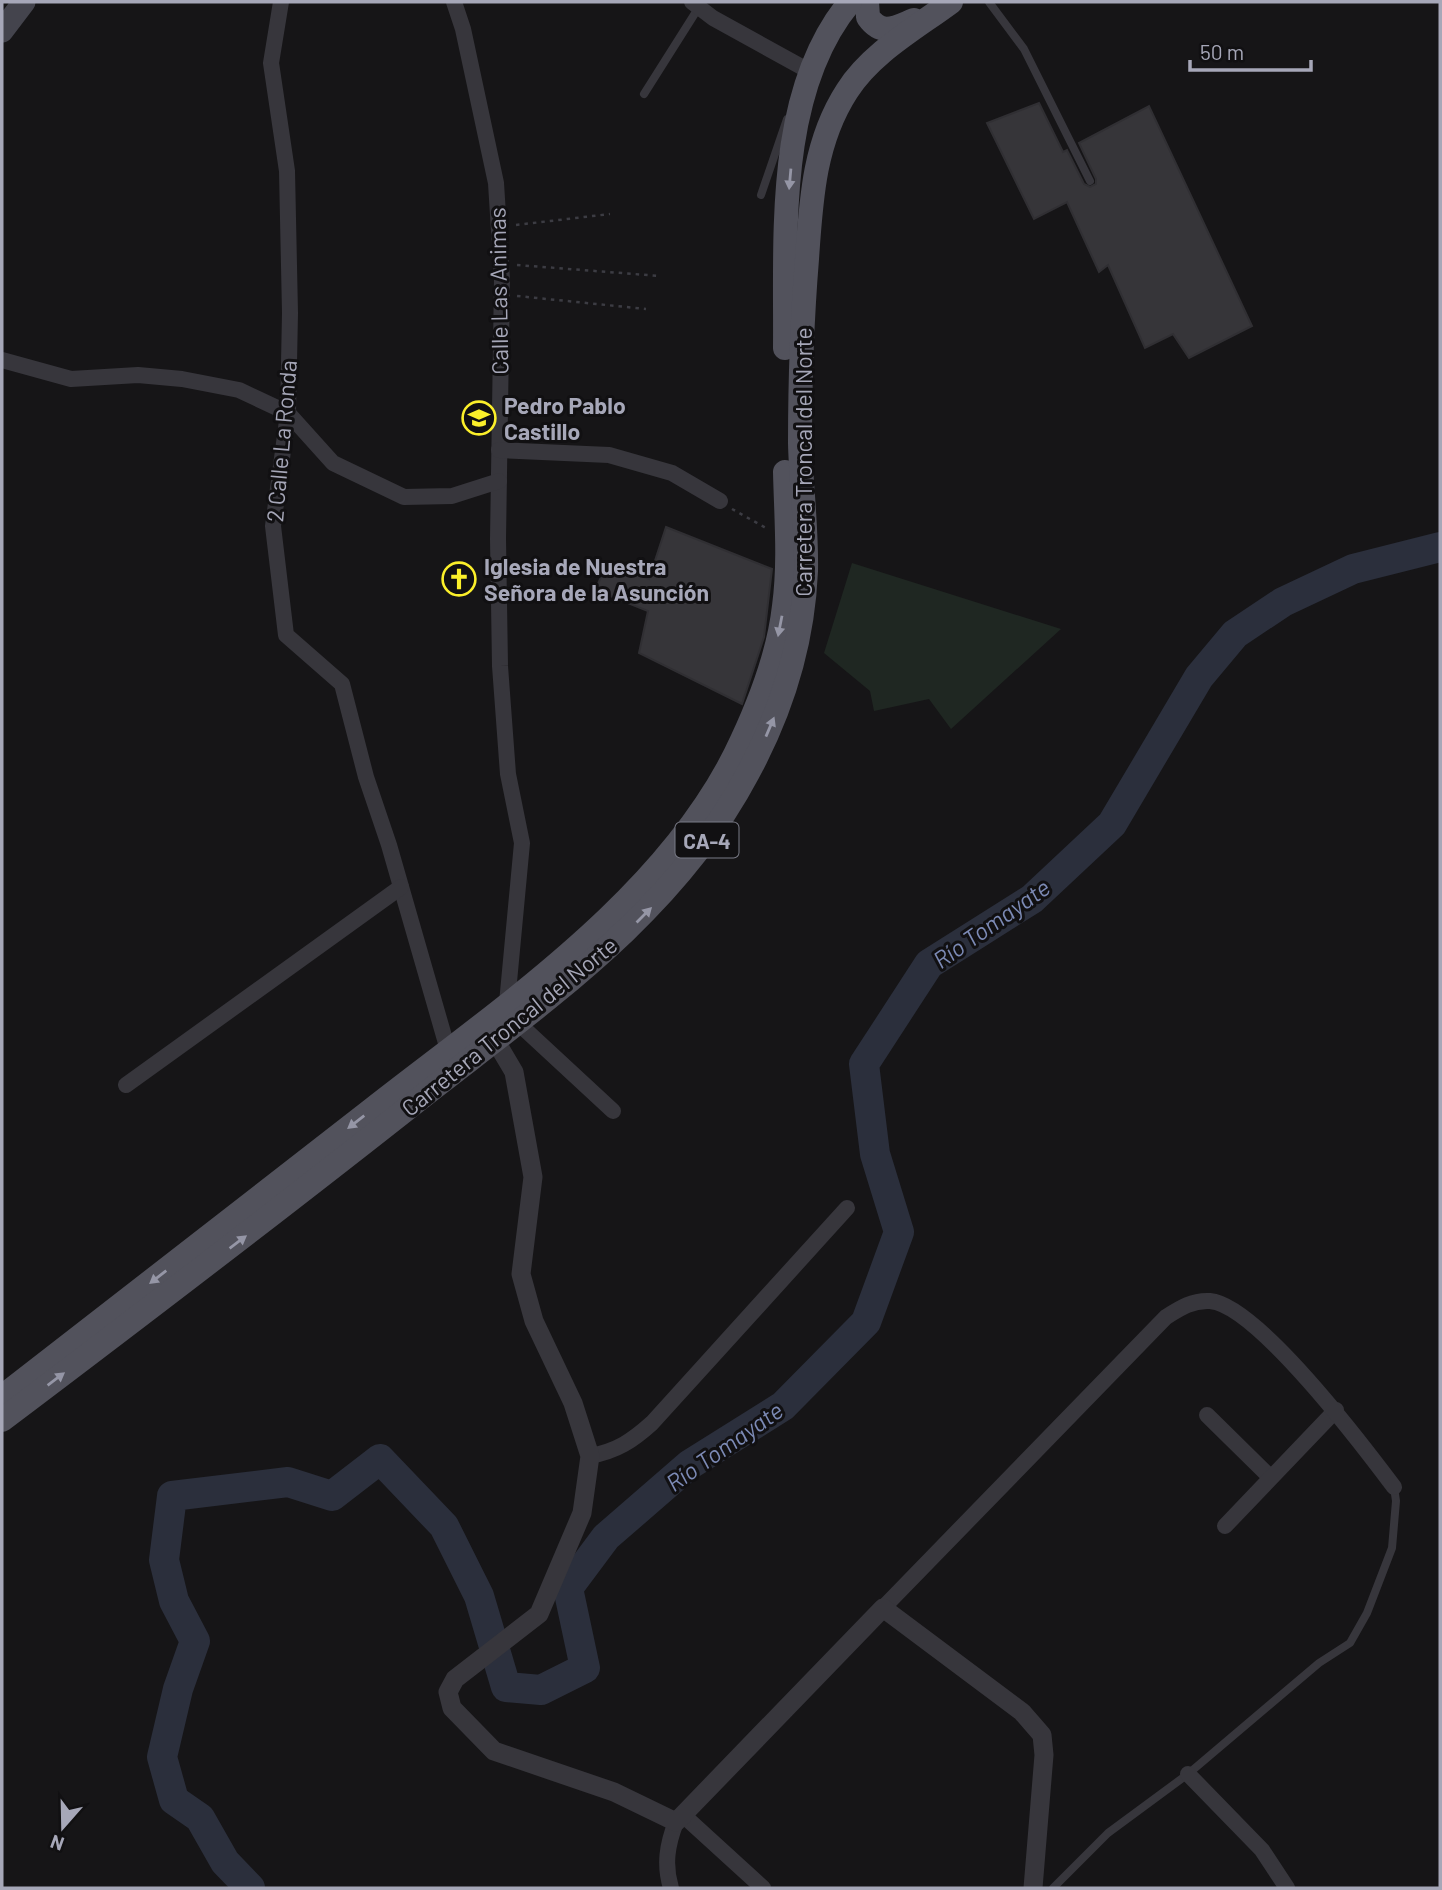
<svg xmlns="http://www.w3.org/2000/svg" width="1442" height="1890" font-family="Barlow,sans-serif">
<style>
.green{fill:#1f2722}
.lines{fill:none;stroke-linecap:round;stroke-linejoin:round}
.river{stroke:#2b2f3c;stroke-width:30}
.building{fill:#363539;stroke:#302f33;stroke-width:2}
.path{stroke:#3c3c43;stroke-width:2.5;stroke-dasharray:3.5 5;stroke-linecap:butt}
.service{stroke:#37363c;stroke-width:8}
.minor{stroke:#37363c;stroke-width:16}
.tertiary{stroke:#37363c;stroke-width:19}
.secondary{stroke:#44444d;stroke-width:23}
.primary{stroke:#52525c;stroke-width:24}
.oneway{fill:#9596a6}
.labels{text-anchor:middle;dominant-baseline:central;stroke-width:6;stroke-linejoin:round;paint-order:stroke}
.shield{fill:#111012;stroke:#797a86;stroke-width:2}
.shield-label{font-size:21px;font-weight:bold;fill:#a6a7b8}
.street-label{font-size:23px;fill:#a6a7b8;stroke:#111012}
.poi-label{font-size:23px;font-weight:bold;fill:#a6a7b8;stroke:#111012;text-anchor:start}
.water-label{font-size:24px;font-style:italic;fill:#7c8ab5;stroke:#111012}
</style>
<rect width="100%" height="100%" fill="#161517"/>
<polygon class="green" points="852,563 1061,629 951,729 929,699 874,711 870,691 824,653"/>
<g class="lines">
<polyline class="river" points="250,1888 225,1862 200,1818 174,1800 162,1757 178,1689 195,1641 174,1601 164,1560 172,1496 288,1482 332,1496 380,1459 444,1526 479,1596 506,1687 541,1690 585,1668 568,1588 606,1537 689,1465 783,1406 866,1322 899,1232 875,1154 864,1064 929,964 1032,899 1112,824 1199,677 1235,634 1283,602 1353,569 1440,547"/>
</g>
<g class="building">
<polygon points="1039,103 1063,152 1067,150 1084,184 1090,187 1096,184 1096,179 1079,143 1149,106 1252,326 1189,358 1173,334 1145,348 1108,265 1099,272 1067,202 1034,219 987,123"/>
<polygon points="666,527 772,569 764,637 742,704 639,653 648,611 595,590 608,562 649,579"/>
</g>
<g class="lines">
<g class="path">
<polyline points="516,225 610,214"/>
<polyline points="517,265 660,276"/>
<polyline points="517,296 646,309"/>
<polyline points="732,509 766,528"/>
</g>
<g class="service">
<polyline points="989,2 1024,49 1090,181"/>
<polyline points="644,94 699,7"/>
<polyline points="761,195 787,119"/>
<polyline points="1053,1888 1108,1833 1188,1774 1319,1663 1350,1643 1367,1613 1392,1548 1396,1501 1394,1487"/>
</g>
<g class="minor">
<polyline points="281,2 271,63 287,171 290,313 288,413 273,526 286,635 342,684 366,777 389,845 448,1050"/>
<polyline points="454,2 463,29 496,183 502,279 498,539 500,666 508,774 522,843 507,1003"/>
<polyline points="692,2 713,18 809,71"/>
<polyline points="2,360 71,379 138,375 182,379 239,390 288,413 333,463 404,497 452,496 499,481"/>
<polyline points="499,450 609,455 672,473 720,501"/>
<polyline points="518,1023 613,1111"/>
<polyline points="126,1085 401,887"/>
<polyline points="1207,1415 1270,1477"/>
<path d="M 590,1456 C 617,1451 632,1441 652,1423 L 847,1208"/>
<polyline points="1225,1526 1336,1410"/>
<path d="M 883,1608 L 1166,1317 C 1180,1308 1192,1300 1210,1301 C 1257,1305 1364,1447 1394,1487"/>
<polyline points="1188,1774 1262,1850 1287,1888"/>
<polyline points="683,1815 763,1888"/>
<path d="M 671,1888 C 664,1865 667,1845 676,1822"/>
</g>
<polyline class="tertiary" points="495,1040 514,1072 533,1177 521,1274 534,1321 573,1403 590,1456 582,1513 539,1614 455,1679 448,1692 452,1708 494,1751 614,1792 676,1822 883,1608 1022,1712 1042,1735 1044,1755 1033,1888"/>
<polyline class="secondary" points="2,31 24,2"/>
<g class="primary">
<path d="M 867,2 L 868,17 C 882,37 896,27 914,20"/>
<path d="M 785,348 C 786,237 775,92 850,2"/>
<path d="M 2,1397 C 125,1302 248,1207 370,1111 C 501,1008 672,895 742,740 C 762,697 779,652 784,606 C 790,562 786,516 785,472"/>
<path d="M 2,1420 C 141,1315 280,1209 418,1100 C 541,1003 673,915 748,773 C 782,710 803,643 806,571 C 807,528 801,485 800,443 C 800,381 802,320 807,259 C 811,200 814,142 847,91 C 871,53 916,28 951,2"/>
</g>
</g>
<defs><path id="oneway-solid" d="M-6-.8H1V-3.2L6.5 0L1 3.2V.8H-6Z" transform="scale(1.75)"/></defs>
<g class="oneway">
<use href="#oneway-solid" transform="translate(790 179) rotate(95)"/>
<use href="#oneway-solid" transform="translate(780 626) rotate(101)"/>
<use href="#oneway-solid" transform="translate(770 727) rotate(-67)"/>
<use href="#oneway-solid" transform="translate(644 915) rotate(-45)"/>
<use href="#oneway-solid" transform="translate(356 1122) rotate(142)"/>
<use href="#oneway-solid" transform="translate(238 1242) rotate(-37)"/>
<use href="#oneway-solid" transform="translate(158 1277) rotate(142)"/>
<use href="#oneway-solid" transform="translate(56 1379) rotate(-37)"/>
</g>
<defs>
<symbol id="school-ring" viewBox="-11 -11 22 22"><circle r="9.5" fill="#111012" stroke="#fbef2a" stroke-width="1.5"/><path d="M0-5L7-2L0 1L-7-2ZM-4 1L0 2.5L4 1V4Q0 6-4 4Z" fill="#fbef2a"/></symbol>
<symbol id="church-ring" viewBox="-11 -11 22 22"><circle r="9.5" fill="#111012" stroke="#fbef2a" stroke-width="1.5"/><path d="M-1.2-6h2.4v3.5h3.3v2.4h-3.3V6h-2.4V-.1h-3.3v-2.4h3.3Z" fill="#fbef2a"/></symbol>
</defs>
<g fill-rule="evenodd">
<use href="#school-ring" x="460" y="399" width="38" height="38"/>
<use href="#church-ring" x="440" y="560" width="38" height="38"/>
</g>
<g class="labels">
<rect class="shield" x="675.5" y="822.5" width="63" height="35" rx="5"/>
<g class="shield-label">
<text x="707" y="840">CA-4</text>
</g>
<g class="street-label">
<text transform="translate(498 291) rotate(-91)">Calle Las Animas</text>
<text transform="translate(281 441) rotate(-85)">2 Calle La Ronda</text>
<text transform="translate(803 462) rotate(-90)">Carretera Troncal del Norte</text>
<text transform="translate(509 1026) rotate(-39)">Carretera Troncal del Norte</text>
</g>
<g class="poi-label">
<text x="504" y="405">Pedro Pablo<tspan x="504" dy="26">Castillo</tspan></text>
<text x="484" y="566">Iglesia de Nuestra<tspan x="484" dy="26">Señora de la Asunción</tspan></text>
</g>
<g class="water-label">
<text transform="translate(991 923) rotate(-35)">Río Tomayate</text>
<text transform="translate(724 1446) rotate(-35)">Río Tomayate</text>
</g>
</g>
<rect width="1442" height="1890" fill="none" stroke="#a6a7b8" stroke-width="7"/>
<g transform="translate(63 1827) rotate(200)" stroke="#111012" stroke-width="5" paint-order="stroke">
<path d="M0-5L12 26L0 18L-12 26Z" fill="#a6a7b8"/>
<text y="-10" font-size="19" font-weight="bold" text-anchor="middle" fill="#a6a7b8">N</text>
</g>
<path d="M1190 60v10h121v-10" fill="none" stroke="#a6a7b8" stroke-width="3.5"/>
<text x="1200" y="60" font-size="21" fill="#a6a7b8" stroke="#111012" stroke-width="5" paint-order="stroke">50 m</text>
</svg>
